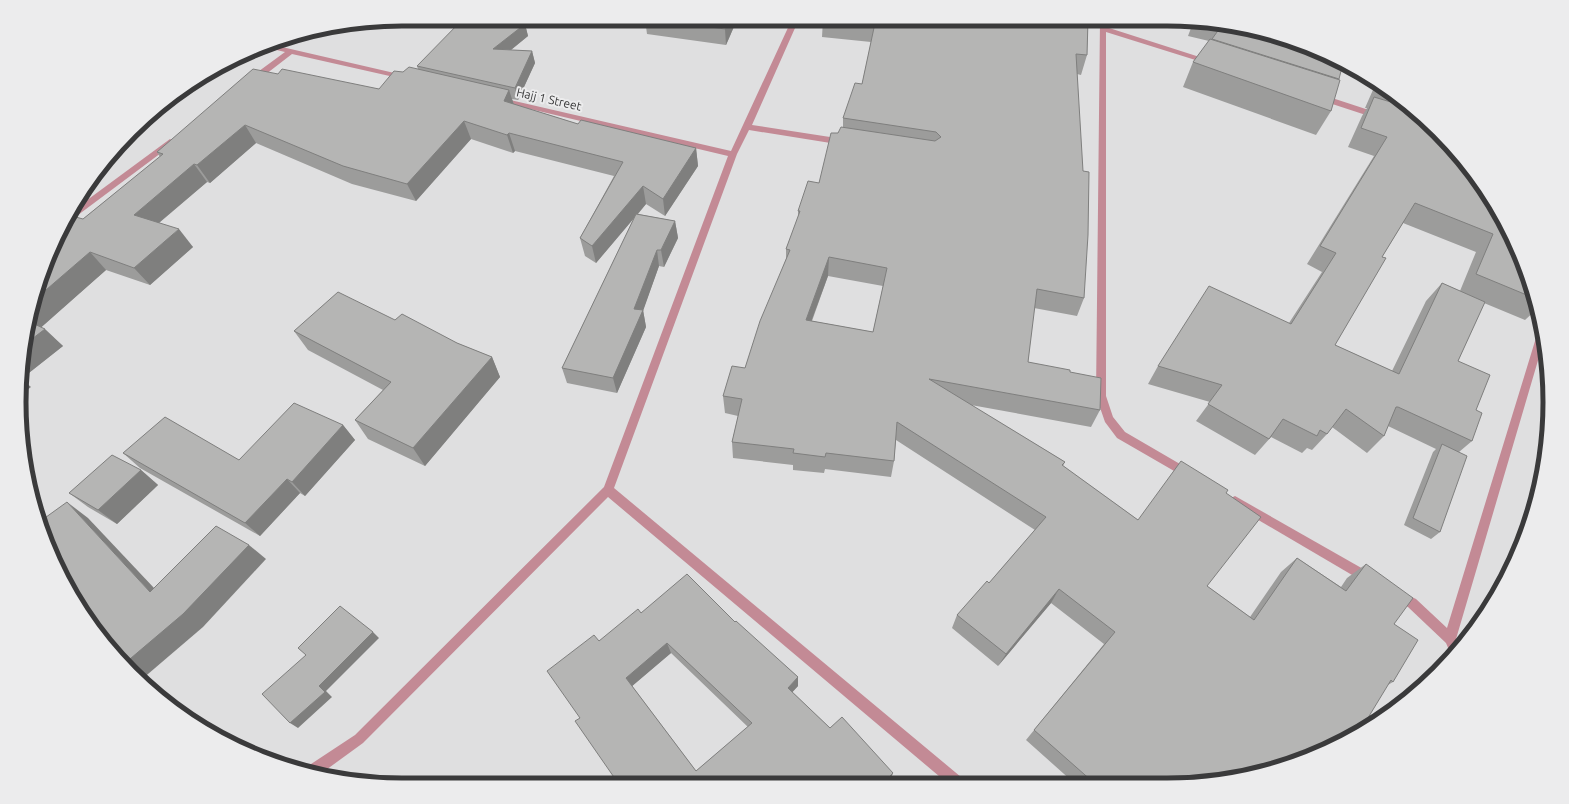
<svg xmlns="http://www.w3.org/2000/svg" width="1569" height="804" font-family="Ubuntu,sans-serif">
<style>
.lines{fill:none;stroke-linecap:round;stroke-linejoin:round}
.minor{fill:#c38a95;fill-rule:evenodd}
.wall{fill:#9c9c9b;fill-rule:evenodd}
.shaded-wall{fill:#7f7f7e}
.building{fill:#b5b5b4;stroke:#7f7f7e;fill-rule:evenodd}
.labels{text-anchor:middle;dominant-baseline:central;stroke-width:4;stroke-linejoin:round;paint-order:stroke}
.far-street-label{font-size:12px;fill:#3a3a3b;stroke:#ececed}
.rim{fill:none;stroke:#3a3a3b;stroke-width:5}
</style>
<rect width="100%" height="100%" fill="#dfdfe0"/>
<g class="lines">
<g class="minor">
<polygon points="792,19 799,19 752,125 843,139 847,142 843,145 749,130 737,154 614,488 961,777 962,782 946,782 608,497 363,743 319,775 304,772 305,768 355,735 604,487 728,156 501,102 497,100 501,98 731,151"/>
<polygon points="1100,20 1106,20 1106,27 1212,61 1211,63 1205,63 1106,32 1106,396 1113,417 1125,432 1192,471 1193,474 1192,477 1188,479 1117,438 1105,422 1096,396"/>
<polygon points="269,44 403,75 407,77 403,79 292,54 257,81 251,81 251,77 285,52 264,47"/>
<polygon points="1317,95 1323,95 1381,114 1382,116 1381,118 1375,118 1317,99"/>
<polygon points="170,139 174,142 173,144 74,218 70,219 75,209"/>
<polygon points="1539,328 1541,328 1544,340 1456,639 1460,647 1452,657 1446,643 1408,607 1395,600 1393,596 1395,592 1399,591 1416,599 1447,628"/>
<polygon points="1235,496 1372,574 1374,578 1372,582 1368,583 1364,582 1231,504 1230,501 1231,498"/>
</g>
</g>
<g class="wall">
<polygon points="645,19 773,19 770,27 736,22 726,45 647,34"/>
<path d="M 823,19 L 1088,20 L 1087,55 L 1081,75 L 1077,74 L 1084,298 L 1077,316 L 1034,308 L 1028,362 L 1070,372 L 1100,410 L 1091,427 L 971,405 L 1065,462 L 1063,466 L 1138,520 L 1226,493 L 1207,586 L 1250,617 L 1281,572 L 1297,558 L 1341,587 L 1347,578 L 1366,564 L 1394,624 L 1393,682 L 1217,782 L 1073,782 L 1026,740 L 1104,644 L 1051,603 L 998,666 L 952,628 L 957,615 L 989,583 L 1035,530 L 896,440 L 894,461 L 891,477 L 825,469 L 824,473 L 793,470 L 793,465 L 733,458 L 732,442 L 738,416 L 725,413 L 723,396 L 745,368 L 786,259 L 786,249 L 798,218 L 798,211 L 819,183 L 838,133 L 843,127 L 843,118 L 862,84 L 871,42 L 822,37 ZM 828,276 L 883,286 L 873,332 L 812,321 Z"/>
<polygon points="1194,20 1266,32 1338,79 1331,111 1316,135 1183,87 1193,62 1209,41 1188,36"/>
<polygon points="525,24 528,36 511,50 532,51 535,63 518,100 512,99 514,104 578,124 696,148 698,166 665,216 646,204 638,214 675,221 678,238 664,267 659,266 643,310 646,327 617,393 567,383 562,368 634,218 596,263 585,256 580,238 614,176 515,151 513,153 471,139 416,201 352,184 256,143 210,183 207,182 159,223 193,247 150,285 106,270 41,327 63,346 25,376 32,303 83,219 160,157 157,152 278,74 379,89 403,72 418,69 417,66"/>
<path d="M 1376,83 L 1400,98 L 1455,150 L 1530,279 L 1537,309 L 1525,320 L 1484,303 L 1458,361 L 1476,410 L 1472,441 L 1459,452 L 1440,532 L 1431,539 L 1404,525 L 1433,452 L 1436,449 L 1388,426 L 1384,436 L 1367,453 L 1332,427 L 1327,434 L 1312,450 L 1307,448 L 1302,453 L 1271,437 L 1255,455 L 1196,421 L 1210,402 L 1148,384 L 1158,366 L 1289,323 L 1322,272 L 1307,264 L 1374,156 L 1348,147 L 1362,116 L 1367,108 L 1365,108 ZM 1403,223 L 1476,252 L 1460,291 L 1442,283 L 1426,301 L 1392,371 L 1335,345 L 1382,257 Z"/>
<polygon points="395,320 457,343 492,357 500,377 425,466 368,439 355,420 383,390 308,350 294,331"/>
<polygon points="343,425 355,440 305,496 300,493 260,536 140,468 123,453 239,460"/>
<polygon points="141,470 158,485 117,524 88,507 69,493"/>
<path d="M 641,613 L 735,622 L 798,677 L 798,686 L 792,692 L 830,728 L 893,773 L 890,780 L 618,783 L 580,718 L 599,641 ZM 671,653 L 748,727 L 696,771 L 632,686 Z"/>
</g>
<g class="shaded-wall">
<polygon points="729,19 736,19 736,22 726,45 725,29"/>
<polygon points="769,19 773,19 770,27"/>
<polygon points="525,24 528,36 497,61 493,49"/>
<polygon points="532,51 535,63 518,100 515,88"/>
<polygon points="223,69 224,70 160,108 169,98"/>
<polygon points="509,90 515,108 504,101"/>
<polygon points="464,121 471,139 416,201 407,184"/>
<polygon points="245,125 256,143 210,183 197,165"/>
<polygon points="509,133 515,151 513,153 507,135"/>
<polygon points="696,148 698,166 665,216 663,199"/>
<polygon points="194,164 207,182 148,232 134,215"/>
<polygon points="643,186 646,204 596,263 592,246"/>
<polygon points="675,221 678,238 664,267 661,250"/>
<polygon points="179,229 193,247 150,285 134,268"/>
<polygon points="657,250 659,266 642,314 643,310 646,327 617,393 613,378 634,309"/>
<polygon points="90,252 106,270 36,332 30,326 32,302"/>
<polygon points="829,257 828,276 805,338 806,320"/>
<polygon points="45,329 63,346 25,376 28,342"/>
<polygon points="492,357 500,377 425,466 413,448"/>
<polygon points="24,381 31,387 23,393"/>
<polygon points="343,425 355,440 305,496 292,482"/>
<polygon points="141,470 158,485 117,524 98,510"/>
<polygon points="287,479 300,493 260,536 245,523"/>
<polygon points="67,502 88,518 171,606 150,592"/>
<polygon points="249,545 266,559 203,627 141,680 131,673 124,664"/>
<polygon points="1059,589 1051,603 998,666 1006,654"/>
<polygon points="373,632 379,638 326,691 332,697 298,728 290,723 319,686"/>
<polygon points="667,643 671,653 631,687 626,678"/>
<polygon points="798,677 798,686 788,697 788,688"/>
<polygon points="893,773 890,780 887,783 883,783"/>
</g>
<g class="building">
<polygon points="463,19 511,19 525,24 493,49 532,51 515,88 417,66"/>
<polygon points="654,19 729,19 725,29"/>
<path d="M 839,19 L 1088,20 L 1087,55 L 1076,54 L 1083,171 L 1089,172 L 1088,235 L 1084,298 L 1037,289 L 1028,362 L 1070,370 L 1070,372 L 1101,378 L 1100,410 L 929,379 L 1065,462 L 1062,465 L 1138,520 L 1181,461 L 1228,490 L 1226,493 L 1261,517 L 1207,586 L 1254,620 L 1297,558 L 1346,591 L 1366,564 L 1413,598 L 1394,624 L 1418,640 L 1393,682 L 1391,680 L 1360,731 L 1313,756 L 1217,782 L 1093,782 L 1034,730 L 1115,632 L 1059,589 L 1006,654 L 957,615 L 987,581 L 989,583 L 1046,517 L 897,422 L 894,461 L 826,453 L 825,457 L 793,453 L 794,449 L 732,442 L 742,399 L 723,396 L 732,366 L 745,368 L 760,321 L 790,250 L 786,249 L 800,211 L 798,211 L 808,181 L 819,183 L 831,133 L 838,133 L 841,127 L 935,141 L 941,137 L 936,132 L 843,118 L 855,83 L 862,84 L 875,23 ZM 829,257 L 887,268 L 873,332 L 806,320 Z"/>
<polygon points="1215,24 1266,32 1337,59 1343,63 1339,79 1212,39 1222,25"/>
<polygon points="1210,39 1340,80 1331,111 1193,62"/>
<polygon points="409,67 509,90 504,101 578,124 581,120 696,148 663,199 643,186 592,246 580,238 623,162 509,133 507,135 464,121 407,184 343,166 245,125 197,165 194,164 134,215 179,229 134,268 90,252 32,302 72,216 83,219 163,154 157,152 253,69 278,74 282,69 379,89 394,71 403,72"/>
<polygon points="1379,85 1392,93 1378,89"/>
<polygon points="1374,97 1411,108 1455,150 1499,211 1530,279 1534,298 1476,274 1493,234 1415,203 1382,257 1386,258 1335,345 1399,374 1442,283 1485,302 1458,361 1490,375 1476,410 1482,413 1472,441 1398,407 1396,407 1384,436 1346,409 1327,434 1320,430 1317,436 1283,419 1269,439 1208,404 1222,385 1158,366 1209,286 1291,324 1336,253 1320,246 1387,137 1361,128"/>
<polygon points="636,214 675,221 661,250 657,250 634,309 643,310 613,378 562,368"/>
<polygon points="338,292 395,320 402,314 457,343 492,357 413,448 355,420 391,382 294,331"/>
<polygon points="30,322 45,329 28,342"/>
<polygon points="294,403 343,425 292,482 287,479 245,523 123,453 165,417 239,460"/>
<polygon points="1442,444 1467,456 1440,532 1413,518"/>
<polygon points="112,455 141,470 98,510 69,493"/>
<polygon points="67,502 150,592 216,526 249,545 183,614 124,664 83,615 48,549 42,520"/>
<path d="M 687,574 L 735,622 L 736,621 L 798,677 L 788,688 L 830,728 L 842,717 L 893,773 L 883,783 L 618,783 L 575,721 L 580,718 L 547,671 L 594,635 L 599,641 L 638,609 L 641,613 ZM 667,643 L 752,723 L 696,771 L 626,678 Z"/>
<polygon points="340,606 373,632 319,686 325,692 290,723 262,694 306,655 298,648"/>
</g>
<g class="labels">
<g class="far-street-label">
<text transform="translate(549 99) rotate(13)">Hajj 1 Street</text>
</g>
</g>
<path d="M0 0H1569V804H0ZM402 26H1167A376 376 0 0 1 1543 402V402A376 376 0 0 1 1167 778H402A376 376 0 0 1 26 402V402A376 376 0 0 1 402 26Z" fill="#ececed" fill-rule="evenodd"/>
<path class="rim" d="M402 26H1167A376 376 0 0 1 1543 402V402A376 376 0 0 1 1167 778H402A376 376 0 0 1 26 402V402A376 376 0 0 1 402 26Z"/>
</svg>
